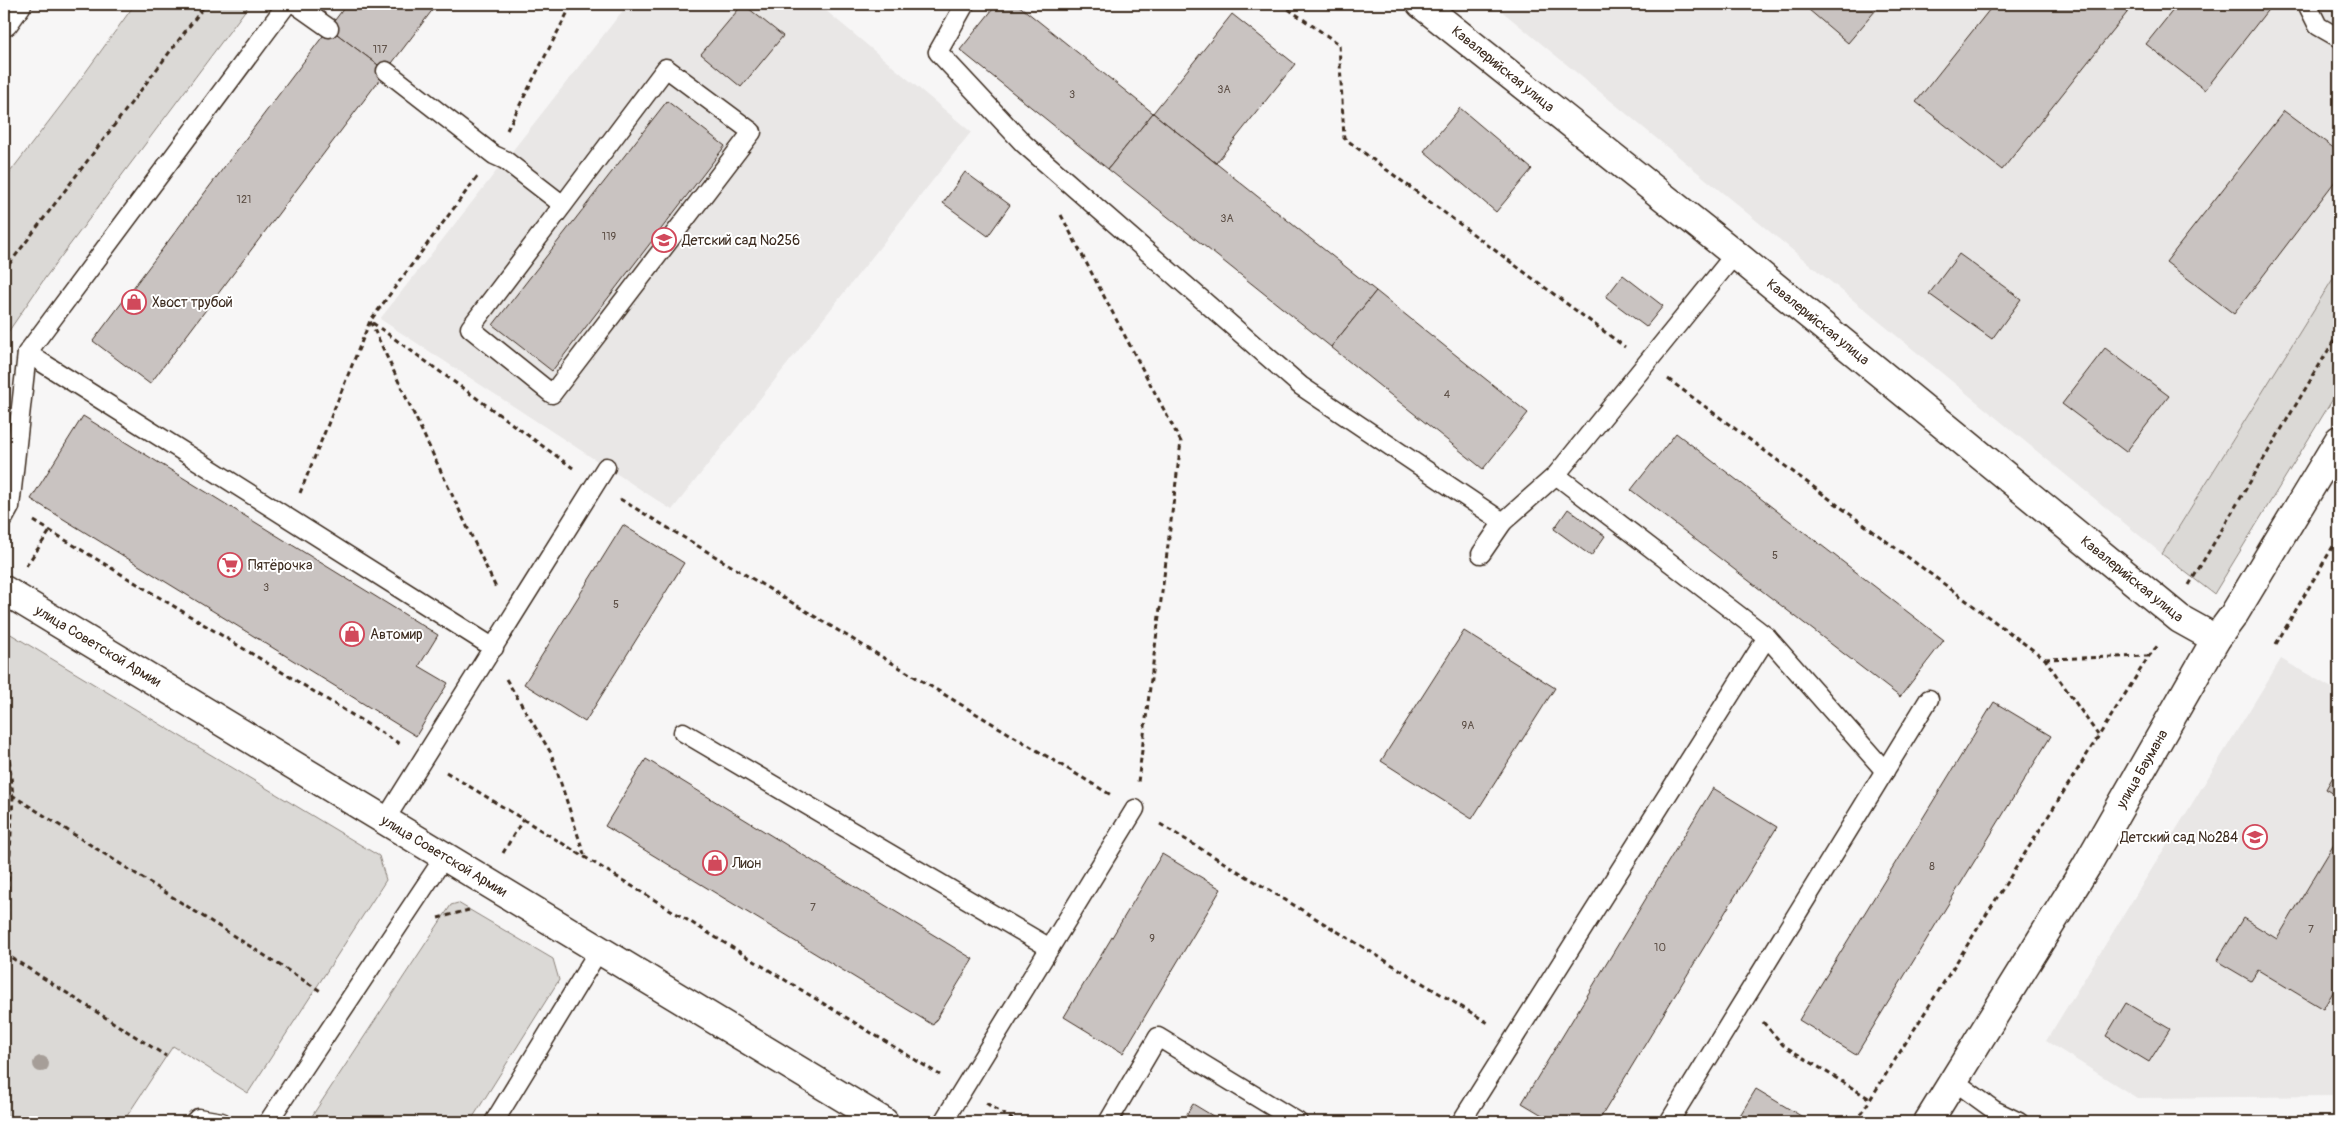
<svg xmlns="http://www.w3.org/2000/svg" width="2343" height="1126" font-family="Pangolin,sans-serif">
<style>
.built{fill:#e9e7e6}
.green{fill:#dbd9d6;stroke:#8b827a}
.building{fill:#c9c3c1;stroke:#3b2a1e}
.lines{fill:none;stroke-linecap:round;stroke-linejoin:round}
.lane-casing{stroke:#3b2a1e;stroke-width:21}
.street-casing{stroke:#3b2a1e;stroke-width:31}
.secondary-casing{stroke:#3b2a1e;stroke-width:31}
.primary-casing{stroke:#3b2a1e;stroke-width:31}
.path{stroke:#3b2a1e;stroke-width:3;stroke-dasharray:5 4;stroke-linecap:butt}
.lane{stroke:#fff;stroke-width:18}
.street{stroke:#fff;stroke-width:28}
.secondary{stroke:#fff;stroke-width:28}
.primary{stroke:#fff;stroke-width:28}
.tree{fill:#a69e98}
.labels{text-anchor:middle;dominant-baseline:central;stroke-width:4;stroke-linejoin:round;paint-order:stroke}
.number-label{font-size:11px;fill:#5e5047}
.street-label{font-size:14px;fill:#3b2a1e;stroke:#fff}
.poi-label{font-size:14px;fill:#3b2a1e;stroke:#fff;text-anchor:start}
</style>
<rect width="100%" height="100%" fill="#f7f6f6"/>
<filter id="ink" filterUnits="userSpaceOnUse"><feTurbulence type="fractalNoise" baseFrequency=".02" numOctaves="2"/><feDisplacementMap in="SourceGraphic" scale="10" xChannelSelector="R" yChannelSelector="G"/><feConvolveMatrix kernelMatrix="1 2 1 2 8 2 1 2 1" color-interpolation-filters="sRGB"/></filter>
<g filter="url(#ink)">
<g class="built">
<polygon points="628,4 818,4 971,132 672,510 380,319"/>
<polygon points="1493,4 2339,4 2339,269 2162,554"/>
<polygon points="2281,659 2339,692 2339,1096 2137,1098 2046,1041"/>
</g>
<g class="green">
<polygon points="135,4 250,4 45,278 4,338 4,180 72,91"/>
<polygon points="2339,269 2339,389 2214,594 2162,554"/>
<polygon points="4,630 379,856 386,880 248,1093 173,1046 123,1122 4,1122"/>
<polygon points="458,903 553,959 559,980 470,1122 308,1122 451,905"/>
</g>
<g class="building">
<polygon points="347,4 437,4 386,71 329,28"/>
<polygon points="743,4 783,36 741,87 701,54"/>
<polygon points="997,4 1017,4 1153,113 1108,169 960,50"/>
<polygon points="1802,4 1881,4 1848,43"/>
<polygon points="1994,4 2134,4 2002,170 1916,102"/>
<polygon points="2178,4 2266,4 2270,7 2205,90 2146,44"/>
<polygon points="1232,14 1295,64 1216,163 1153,113"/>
<polygon points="329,28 386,71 150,384 93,341"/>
<polygon points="667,101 725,146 552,371 493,325"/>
<polygon points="1460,108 1532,169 1496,212 1424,151"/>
<polygon points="2284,111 2339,152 2339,176 2234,314 2166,262"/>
<polygon points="1153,113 1376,291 1331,347 1108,169"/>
<polygon points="965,172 1010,205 988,236 943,203"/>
<polygon points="1959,254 2021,299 1992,339 1929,294"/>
<polygon points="1623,275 1663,306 1646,327 1606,297"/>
<polygon points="1376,291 1528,413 1483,469 1331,347"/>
<polygon points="2105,348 2169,396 2126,452 2062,404"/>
<polygon points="83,416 438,635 419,666 448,683 416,736 31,499"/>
<polygon points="1676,433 1944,640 1900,697 1631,490"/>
<polygon points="1568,509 1605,536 1591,556 1554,529"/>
<polygon points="623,525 684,563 585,722 524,684"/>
<polygon points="1464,631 1555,688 1472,819 1381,761"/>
<polygon points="1994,702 2051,736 1856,1055 1799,1020"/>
<polygon points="646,759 973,959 933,1025 605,826"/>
<polygon points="2339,766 2339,797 2326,789"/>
<polygon points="1713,788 1777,827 1598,1122 1554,1122 1522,1103"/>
<polygon points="2339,836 2339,982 2323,1009 2258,970 2251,981 2217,961 2243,918 2277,939"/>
<polygon points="1162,854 1221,889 1123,1053 1064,1017"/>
<polygon points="2126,1003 2170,1029 2149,1062 2106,1036"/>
<polygon points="1756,1089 1811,1122 1736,1122"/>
<polygon points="1193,1104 1223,1122 1182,1122"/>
</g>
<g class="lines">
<defs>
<g id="lane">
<polyline points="295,4 329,28"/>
<polyline points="965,4 938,52 1024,144 1301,386 1503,522 1556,475 1735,254"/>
<polyline points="2307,4 2318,26 2339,38"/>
<polyline points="386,71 494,155 505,160 563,205 666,68 752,132 552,394 470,328 563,205"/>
<polyline points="27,353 494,648"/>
<polyline points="1556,475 1767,637 1885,771"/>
<polyline points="4,518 10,507 27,353 287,4"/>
<polyline points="1481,554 1503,522"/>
<polyline points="683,732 1050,948"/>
<polyline points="385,820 606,467"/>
<polyline points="1954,1081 1994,1110 2019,1122"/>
<polyline points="194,1122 198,1118 222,1122"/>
<polyline points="268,1122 445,856"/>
<polyline points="494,1122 599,950"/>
<polyline points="943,1122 1135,809"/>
<polyline points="1108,1122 1158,1037 1298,1122"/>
<polyline points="1461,1122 1767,637"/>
<polyline points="1669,1122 1929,699"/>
</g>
<g id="street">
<polyline points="1421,4 1735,254 2180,619 2216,639"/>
<polyline points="1928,1122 2086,867 2216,639 2233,616 2339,440"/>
</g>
<polyline id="secondary" points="4,590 884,1122"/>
<polyline id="primary" points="4,22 17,4"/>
</defs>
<use href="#lane" class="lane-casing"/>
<use href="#street" class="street-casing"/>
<use href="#secondary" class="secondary-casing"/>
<use href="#primary" class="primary-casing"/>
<g class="path">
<polyline points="1281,4 1339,44 1344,138 1625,347"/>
<polyline points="507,130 572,4"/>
<polyline points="477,177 370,321 497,590"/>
<polyline points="1061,215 1181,442 1138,782"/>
<polyline points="4,271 206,4"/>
<polyline points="1668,379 2045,659 2098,735"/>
<polyline points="300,493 370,321 573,468"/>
<polyline points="620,499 1111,795"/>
<polyline points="34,521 400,744"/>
<polyline points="26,566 50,531"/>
<polyline points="2189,585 2339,332"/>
<polyline points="2276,644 2339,536"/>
<polyline points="2045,659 2148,656"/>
<polyline points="506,679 551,753 585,857"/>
<polyline points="4,706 13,796 4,967"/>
<polyline points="446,772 940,1075"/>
<polyline points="4,790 322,992"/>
<polyline points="1160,824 1490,1024"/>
<polyline points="503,853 523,819"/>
<polyline points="438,918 469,910"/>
<polyline points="4,953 166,1056"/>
<polyline points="1763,1022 1783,1045 1870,1099"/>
<polyline points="986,1103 1017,1122"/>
<polyline points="1856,1122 2149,656 2159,644"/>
</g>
<use href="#lane" class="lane"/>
<use href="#street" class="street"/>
<use href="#secondary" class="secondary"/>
<use href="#primary" class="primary"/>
</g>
<circle class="tree" cx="41" cy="1064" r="8"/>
</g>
<defs>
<symbol id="school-ring" viewBox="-11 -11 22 22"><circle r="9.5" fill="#fff" stroke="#d1495b" stroke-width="1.5"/><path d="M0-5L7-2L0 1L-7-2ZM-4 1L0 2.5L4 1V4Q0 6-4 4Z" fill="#d1495b"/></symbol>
<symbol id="shop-ring" viewBox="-11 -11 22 22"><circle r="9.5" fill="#fff" stroke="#d1495b" stroke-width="1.5"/><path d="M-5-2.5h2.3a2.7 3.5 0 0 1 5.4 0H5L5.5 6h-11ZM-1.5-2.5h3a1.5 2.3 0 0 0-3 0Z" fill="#d1495b"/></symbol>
<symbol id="supermarket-ring" viewBox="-11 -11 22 22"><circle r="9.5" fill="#fff" stroke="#d1495b" stroke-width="1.5"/><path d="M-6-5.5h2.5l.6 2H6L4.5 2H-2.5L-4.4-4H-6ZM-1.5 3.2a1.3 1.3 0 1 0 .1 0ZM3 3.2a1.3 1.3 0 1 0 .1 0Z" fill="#d1495b"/></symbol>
</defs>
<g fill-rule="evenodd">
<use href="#school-ring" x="650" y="226" width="28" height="28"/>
<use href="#shop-ring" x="120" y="288" width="28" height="28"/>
<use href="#supermarket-ring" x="216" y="551" width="28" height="28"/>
<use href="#shop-ring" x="338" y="620" width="28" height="28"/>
<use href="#school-ring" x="2241" y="823" width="28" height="28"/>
<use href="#shop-ring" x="701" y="849" width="28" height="28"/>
</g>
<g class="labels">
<g class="number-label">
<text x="380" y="49">117</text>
<text x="1224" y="89">3А</text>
<text x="1072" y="94">3</text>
<text x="244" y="199">121</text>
<text x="1227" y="218">3А</text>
<text x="609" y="236">119</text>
<text x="1447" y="394">4</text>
<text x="1775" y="555">5</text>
<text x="266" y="587">3</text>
<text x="616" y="604">5</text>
<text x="1468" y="725">9А</text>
<text x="1932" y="866">8</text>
<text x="813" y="907">7</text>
<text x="2311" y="929">7</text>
<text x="1152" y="938">9</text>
<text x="1660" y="947">10</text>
</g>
<g class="street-label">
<text transform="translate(1503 69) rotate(39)">Кавалерийская улица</text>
<text transform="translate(1818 322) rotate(39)">Кавалерийская улица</text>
<text transform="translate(2132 579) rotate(39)">Кавалерийская улица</text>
<text transform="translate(98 646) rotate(31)">улица Советской Армии</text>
<text transform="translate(2142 769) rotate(-60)">улица Баумана</text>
<text transform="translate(444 856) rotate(31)">улица Советской Армии</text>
</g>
<g class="poi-label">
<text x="682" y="240">Детский сад №256</text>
<text x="152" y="302">Хвост трубой</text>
<text x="248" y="565">Пятёрочка</text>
<text x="370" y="634">Автомир</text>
<text x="2238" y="837" text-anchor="end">Детский сад №284</text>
<text x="732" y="863">Лион</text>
</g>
</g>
<rect width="2343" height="1126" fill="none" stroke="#fff" stroke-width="20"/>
<rect x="10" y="10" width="2323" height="1106" fill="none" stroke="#3b2a1e" stroke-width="2" filter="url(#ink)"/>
</svg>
